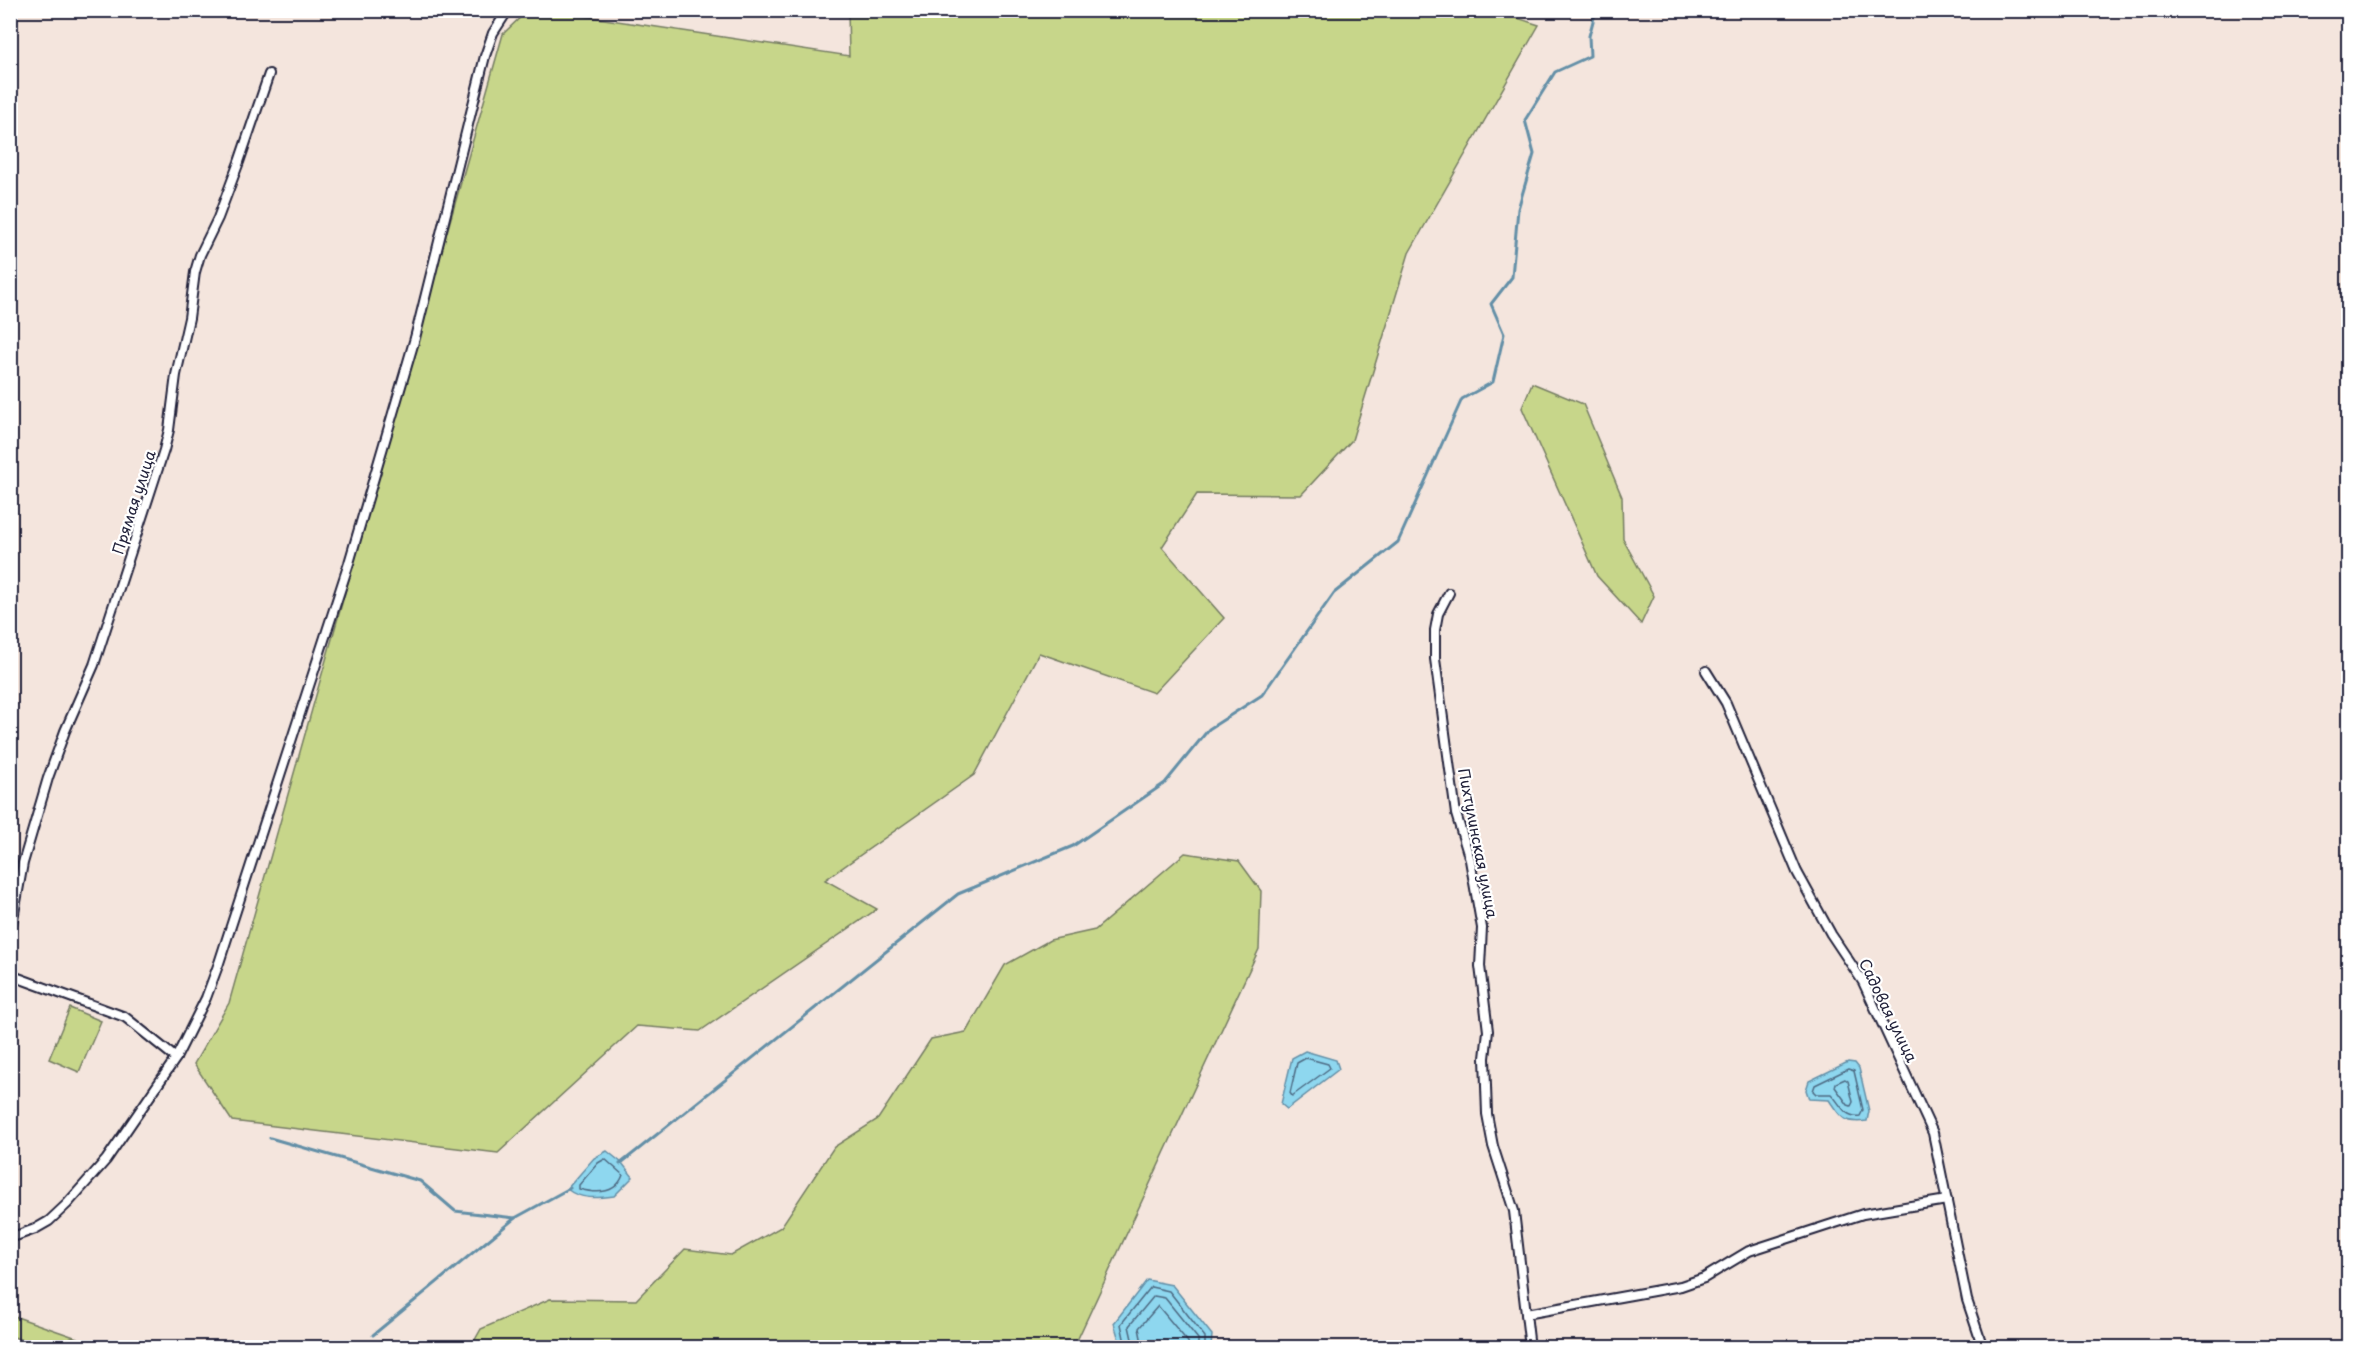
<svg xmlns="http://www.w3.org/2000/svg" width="2359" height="1358" font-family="'Playpen Sans',sans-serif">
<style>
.green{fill:#c7d68a;stroke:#747c62;stroke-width:1.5}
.water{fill:#8ed7ef;stroke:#638fa7;stroke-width:1.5}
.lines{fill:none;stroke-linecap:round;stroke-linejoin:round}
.shore{stroke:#4d6a83;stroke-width:1.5}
.stream{stroke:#638fa7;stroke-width:3}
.minor-casing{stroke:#22223b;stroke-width:12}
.minor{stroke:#fff;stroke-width:8}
.labels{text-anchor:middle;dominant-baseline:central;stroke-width:4.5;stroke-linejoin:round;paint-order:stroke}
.street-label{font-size:15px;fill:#22223b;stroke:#fff}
</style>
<rect width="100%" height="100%" fill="#f4e5dd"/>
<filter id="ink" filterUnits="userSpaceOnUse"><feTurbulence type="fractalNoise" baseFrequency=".0167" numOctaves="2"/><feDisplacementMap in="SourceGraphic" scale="12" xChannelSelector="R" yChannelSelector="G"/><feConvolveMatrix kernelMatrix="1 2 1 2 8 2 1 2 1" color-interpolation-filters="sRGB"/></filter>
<g filter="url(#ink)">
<g class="green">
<polygon points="848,10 1492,10 1539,25 1409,253 1352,440 1301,495 1197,494 1162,547 1224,618 1154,693 1039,653 974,775 825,880 877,909 700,1031 637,1026 498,1153 232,1121 194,1064 229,1003 503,34 527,11 551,11 849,56"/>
<polygon points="1532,383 1583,404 1622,497 1623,539 1654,596 1641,624 1597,576 1522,408"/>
<polygon points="1185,853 1239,861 1261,891 1259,949 1074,1347 471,1347 481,1329 550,1299 636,1300 685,1249 731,1255 781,1227 834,1147 878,1119 931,1039 966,1032 1005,965 1050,940 1095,930"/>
<polygon points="70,1008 101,1021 79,1072 49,1059"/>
<polygon points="11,1315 103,1347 41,1347 11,1336"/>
</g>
<g class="water">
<polygon points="1305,1051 1336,1060 1339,1069 1287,1109 1281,1104 1292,1058"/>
<path d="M 1848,1062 L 1855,1063 L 1859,1068 L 1869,1111 L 1867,1121 C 1844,1124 1841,1118 1829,1100 L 1809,1099 L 1806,1090 L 1809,1081 Z"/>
<path d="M 607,1151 L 622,1163 L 633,1177 L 614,1196 C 598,1198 580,1200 567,1189 L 594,1158 Z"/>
<polygon points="1147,1280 1172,1285 1212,1335 1211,1347 1121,1347 1114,1323"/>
</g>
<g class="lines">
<g class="shore">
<polygon points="1306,1058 1328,1064 1330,1068 1292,1096 1290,1093 1297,1063"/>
<path d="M 1848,1069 L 1854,1071 L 1863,1110 L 1860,1116 C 1844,1118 1841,1104 1831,1094 L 1816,1094 L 1813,1091 L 1815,1085 Z"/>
<polygon points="1845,1079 1848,1081 1853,1102 1851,1106 1848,1105 1835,1087 1836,1083"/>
<path d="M 605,1159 L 623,1175 C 616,1194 597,1194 579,1189 L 579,1185 L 598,1163 Z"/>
<polyline points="1126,1348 1121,1324 1151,1287 1169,1291 1205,1337 1205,1348"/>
<polyline points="1134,1348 1129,1326 1154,1296 1165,1298 1198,1339 1198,1348"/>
<polyline points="1143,1348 1139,1328 1158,1306 1188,1342 1189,1348"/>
</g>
<g class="stream">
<polyline points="270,1138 420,1181 455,1211 515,1218 570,1188"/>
<polyline points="620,1164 958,894 1073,846 1165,783 1209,729 1262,695 1334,593 1398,542 1462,399 1493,382 1504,334 1491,304 1512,277 1518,209 1534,154 1525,120 1555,72 1590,56 1589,36 1596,10"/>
<polyline points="373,1335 515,1218"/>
</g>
<defs>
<g id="minor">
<polyline points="1449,593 1438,614 1435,630 1435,659 1456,814 1470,860 1482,928 1480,966 1488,1031 1485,1058 1487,1114 1493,1146 1514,1211 1530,1348"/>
<polyline points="1706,671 1726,703 1797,872 1831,934 1863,982 1933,1133 1967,1300 1983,1348"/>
<polyline points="10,936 23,863 48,778 65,731 94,665 164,450 169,430 176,375 189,318 195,272 200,255 218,218 239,162 269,74"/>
<polyline points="10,975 125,1017 176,1058"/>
<polyline points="10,1238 35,1229 49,1221 67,1204 106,1160 176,1058 206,998 219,963 349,563 415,338 485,56 493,33 508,10"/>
<polyline points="1526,1314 1681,1286 1704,1278 1749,1251 1863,1214 1947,1200"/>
</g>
</defs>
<use href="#minor" class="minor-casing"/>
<use href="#minor" class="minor"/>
</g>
</g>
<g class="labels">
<g class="street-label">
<text transform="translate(133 502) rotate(-72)">Прямая улица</text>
<text transform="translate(1479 843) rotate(79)">Пихтулинская улица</text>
<text transform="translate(1889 1010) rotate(64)">Садовая улица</text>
</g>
</g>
<rect width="2359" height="1358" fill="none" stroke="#fff" stroke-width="36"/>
<rect x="18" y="18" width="2323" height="1322" fill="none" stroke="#22223b" stroke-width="2" filter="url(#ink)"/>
</svg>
